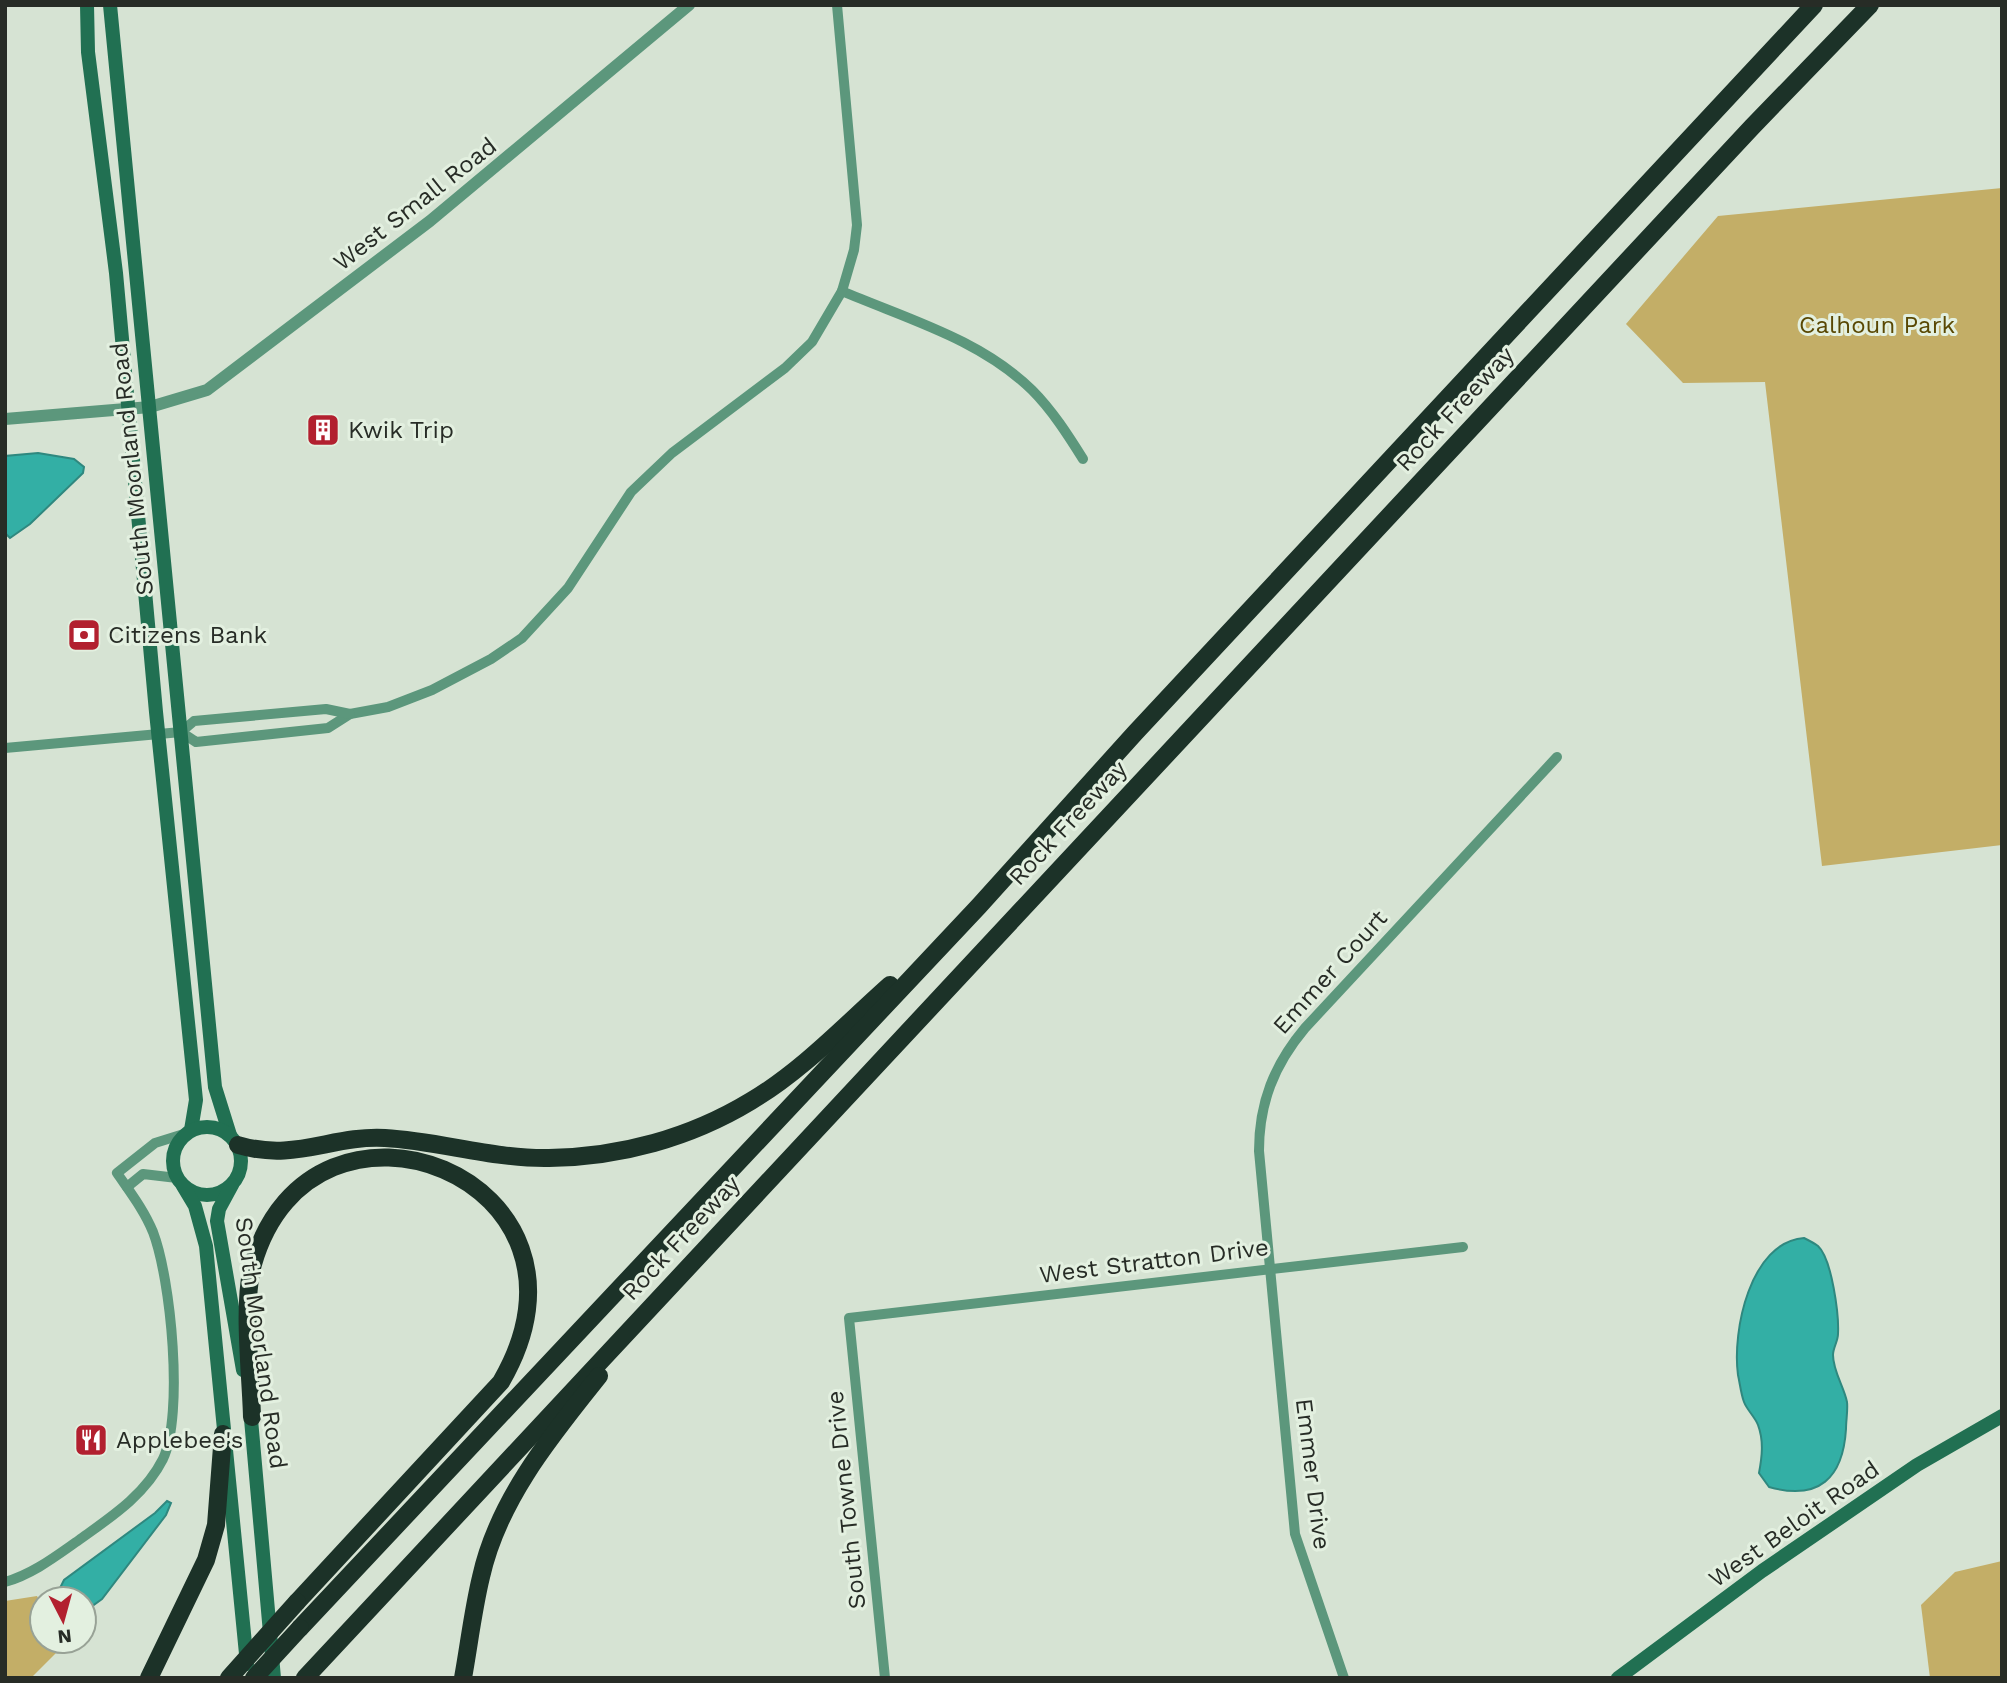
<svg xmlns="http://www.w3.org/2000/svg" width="2007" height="1683" font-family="'Work Sans',sans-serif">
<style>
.green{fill:#c3ae67}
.water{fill:#33afa5;stroke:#2f887f;stroke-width:2}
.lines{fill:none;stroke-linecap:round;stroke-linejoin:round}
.minor{stroke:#5c977c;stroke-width:10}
.tertiary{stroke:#5c977c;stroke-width:12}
.secondary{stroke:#217052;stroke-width:14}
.motorway{stroke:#1c3228;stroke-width:18}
.motorway-bridge{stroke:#1c3228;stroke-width:18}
.labels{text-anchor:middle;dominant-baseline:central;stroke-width:6;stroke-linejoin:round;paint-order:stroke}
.street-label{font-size:24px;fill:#272c26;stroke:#e3f0e0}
.park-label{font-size:24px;fill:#594803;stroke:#e3f0e0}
.poi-label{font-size:24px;fill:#272c26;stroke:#e3f0e0;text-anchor:start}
</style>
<rect width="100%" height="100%" fill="#d6e3d3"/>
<g class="green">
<polygon points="2002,188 2002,845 1822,866 1765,382 1683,383 1626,324 1718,216"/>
<polygon points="2002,1561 2002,1678 1930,1678 1921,1605 1955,1572"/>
<polygon points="37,1596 42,1606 42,1641 59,1641 62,1647 31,1678 5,1678 5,1601"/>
</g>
<g class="water">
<polygon points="38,453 74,459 84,467 83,473 30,524 10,538 5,533 5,456"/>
<path d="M 1804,1238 C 1808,1240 1814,1243 1818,1246 C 1832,1259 1839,1315 1838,1334 C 1838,1341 1833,1348 1833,1355 C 1833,1371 1844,1387 1847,1402 C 1848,1410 1846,1420 1846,1429 C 1843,1478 1819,1501 1769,1487 L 1759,1473 C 1762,1457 1764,1441 1758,1425 C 1755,1417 1747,1410 1744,1402 C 1741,1394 1740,1384 1738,1375 C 1732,1331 1750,1242 1804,1238 Z"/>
<polygon points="167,1501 171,1503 166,1515 102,1599 84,1612 84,1599 63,1599 60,1588 64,1580 155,1513"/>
</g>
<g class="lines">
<g class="minor">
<path d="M 842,291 C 907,319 980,339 1032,390 C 1052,410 1068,435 1083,459"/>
<polyline points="181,732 196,742 328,728 350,714 388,707 432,690 491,659 522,638 568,588 631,492 672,453 785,368 812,342 842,291 854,250 857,225 837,5"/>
<polyline points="181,732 194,721 326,709 350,714"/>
<polyline points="5,748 181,732"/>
<polyline points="127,1187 143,1174 177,1178"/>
<path d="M 5,1582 C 33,1574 56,1556 79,1540 C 111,1517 145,1495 163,1459 C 184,1414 171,1279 153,1232 C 144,1210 130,1192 117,1173 L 155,1143 L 187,1133"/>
<polyline points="885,1678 849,1318 1463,1247"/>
<path d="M 1344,1678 L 1295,1534 L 1259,1151 C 1259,1103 1274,1065 1305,1028 L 1557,757"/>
</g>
<polyline class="tertiary" points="5,419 150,407 207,390 430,221 689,5"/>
<g class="secondary">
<polyline points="87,5 88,52 116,273 156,712 196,1100 191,1130"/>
<polyline points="110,5 215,1087 230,1135"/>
<circle cx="207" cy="1161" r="34"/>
<polyline points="232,1185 219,1209 217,1221 243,1370"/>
<polyline points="183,1186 195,1206 206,1246 247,1664"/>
<polyline points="250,1408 274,1678"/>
<polyline points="1618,1678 1762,1571 1917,1465 2002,1416"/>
</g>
<g class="motorway">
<path d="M 238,1145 C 295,1162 332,1135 385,1138 C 440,1141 493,1159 549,1158 C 620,1157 690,1138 751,1101 C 802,1071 846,1024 890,985"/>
<path d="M 252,1417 C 251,1375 242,1303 253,1264 C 312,1059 620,1178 501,1382 L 297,1602"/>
<polyline points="300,1628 979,906 1135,733 1814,5"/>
<polyline points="149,1678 206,1560 216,1525 223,1434"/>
<polyline points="305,1678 1752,127 1870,5"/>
<path d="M 463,1678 C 469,1645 473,1610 481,1577 C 498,1500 551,1436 599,1376"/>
</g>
<g class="motorway-bridge">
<polyline points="229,1678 297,1602"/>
<polyline points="254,1678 300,1628"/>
</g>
</g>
<defs>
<symbol id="building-square" viewBox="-11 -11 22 22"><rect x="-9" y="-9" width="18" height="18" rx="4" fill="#b2202f" stroke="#e3f0e0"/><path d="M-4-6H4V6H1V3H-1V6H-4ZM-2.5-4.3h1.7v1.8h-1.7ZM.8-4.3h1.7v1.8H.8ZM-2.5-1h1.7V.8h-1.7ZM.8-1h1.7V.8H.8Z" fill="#fff"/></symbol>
<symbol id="bank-square" viewBox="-11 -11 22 22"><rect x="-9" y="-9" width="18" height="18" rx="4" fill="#b2202f" stroke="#e3f0e0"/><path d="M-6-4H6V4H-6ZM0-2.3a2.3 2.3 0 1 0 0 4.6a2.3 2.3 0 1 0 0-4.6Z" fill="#fff"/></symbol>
<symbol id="restaurant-square" viewBox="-11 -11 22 22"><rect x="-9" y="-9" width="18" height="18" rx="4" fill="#b2202f" stroke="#e3f0e0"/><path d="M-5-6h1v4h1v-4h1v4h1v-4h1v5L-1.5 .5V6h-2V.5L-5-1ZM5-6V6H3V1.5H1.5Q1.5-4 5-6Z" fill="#fff"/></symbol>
</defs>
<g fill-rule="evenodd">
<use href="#building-square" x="304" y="411" width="38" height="38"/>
<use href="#bank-square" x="65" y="616" width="38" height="38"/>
<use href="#restaurant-square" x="72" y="1421" width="38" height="38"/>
</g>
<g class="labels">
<g class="street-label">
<text transform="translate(415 204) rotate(-38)">West Small Road</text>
<text transform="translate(1455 409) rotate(-47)">Rock Freeway</text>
<text transform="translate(132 469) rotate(-96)">South Moorland Road</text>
<text transform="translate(1068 823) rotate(-47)">Rock Freeway</text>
<text transform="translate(1330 972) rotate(-48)">Emmer Court</text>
<text transform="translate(681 1238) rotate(-47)">Rock Freeway</text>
<text transform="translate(1154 1261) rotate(-7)">West Stratton Drive</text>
<text transform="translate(261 1343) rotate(82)">South Moorland Road</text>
<text transform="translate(1313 1474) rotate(83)">Emmer Drive</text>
<text transform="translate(846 1500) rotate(-96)">South Towne Drive</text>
<text transform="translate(1794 1524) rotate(-35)">West Beloit Road</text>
</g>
<g class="park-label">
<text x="1877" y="325">Calhoun Park</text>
</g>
<g class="poi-label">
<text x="348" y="430">Kwik Trip</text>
<text x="108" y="635">Citizens Bank</text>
<text x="116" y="1440">Applebee's</text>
</g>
</g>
<rect width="2007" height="1683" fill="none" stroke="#272c26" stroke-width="14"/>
<g transform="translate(63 1620) rotate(174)"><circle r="33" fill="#e3f0e0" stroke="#98a296" stroke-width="2"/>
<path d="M0-5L12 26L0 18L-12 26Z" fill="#b2202f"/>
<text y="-10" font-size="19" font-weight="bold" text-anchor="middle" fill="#272c26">N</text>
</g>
</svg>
